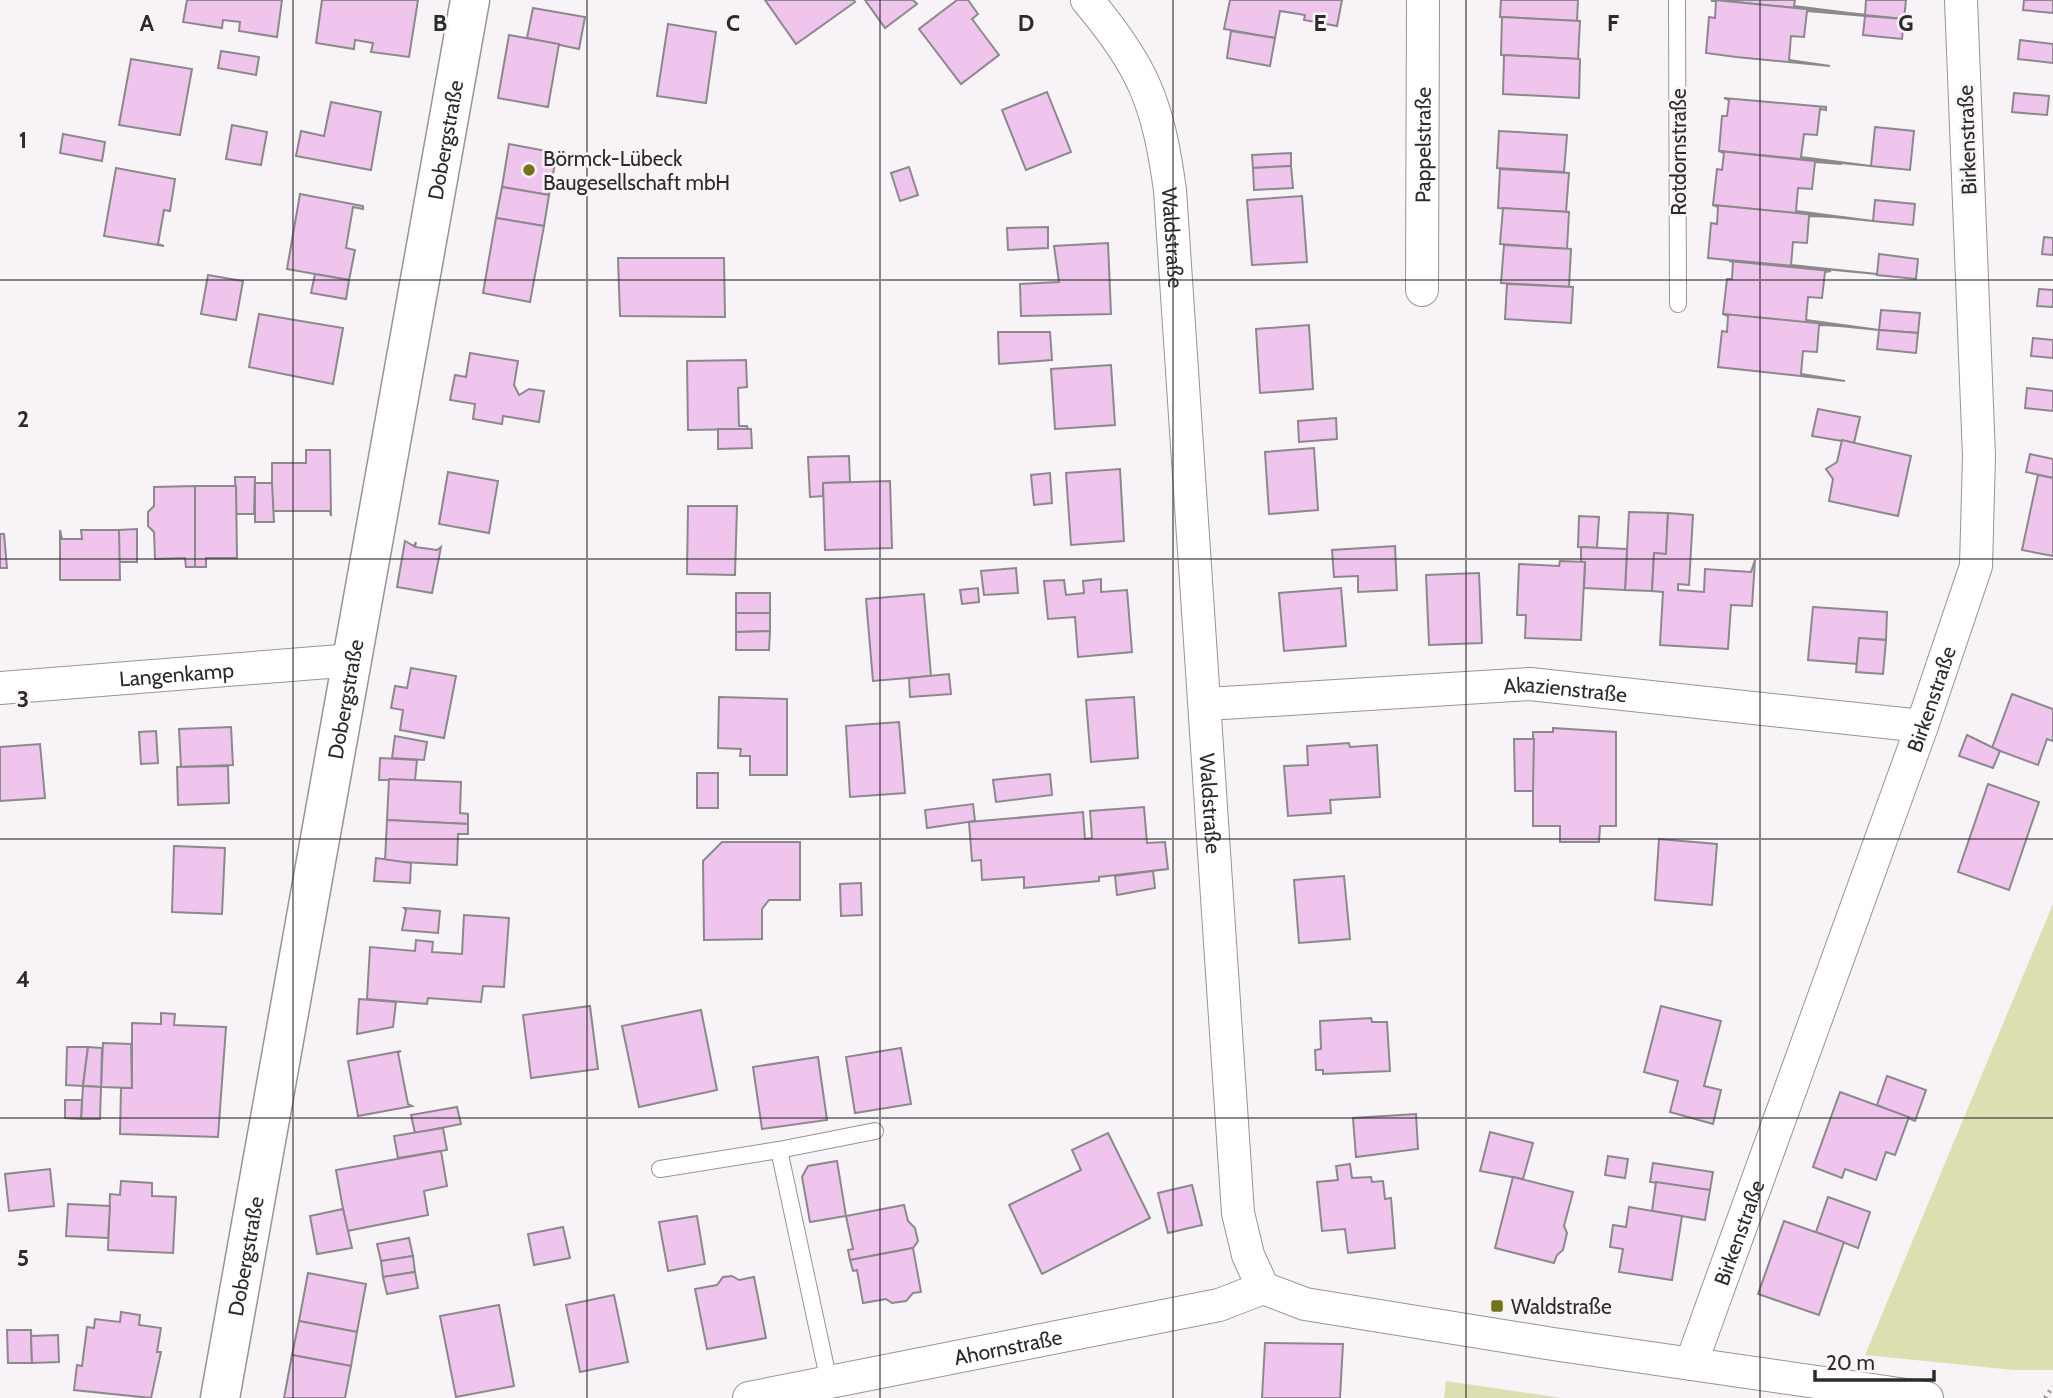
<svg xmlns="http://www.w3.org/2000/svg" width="2053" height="1398" font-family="Cabin,sans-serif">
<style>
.green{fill:#dce0b1}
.building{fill:#f0c5ed;stroke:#8b898b;stroke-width:2}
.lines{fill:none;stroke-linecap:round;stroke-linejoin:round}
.lane-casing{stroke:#979497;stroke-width:18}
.street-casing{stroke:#979497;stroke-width:34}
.secondary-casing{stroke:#979497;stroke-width:41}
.path{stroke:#9b989a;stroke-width:4.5;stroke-dasharray:2 5;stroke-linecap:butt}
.lane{stroke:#fff;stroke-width:16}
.street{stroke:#fff;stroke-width:32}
.secondary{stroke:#fff;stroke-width:38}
.grid{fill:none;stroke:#2c2b2c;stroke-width:2;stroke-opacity:0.55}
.poi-dot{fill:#71741a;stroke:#f7f3f6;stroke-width:2.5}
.labels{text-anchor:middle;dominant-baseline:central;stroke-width:5;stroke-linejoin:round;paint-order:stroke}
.street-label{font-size:21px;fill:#2c2b2c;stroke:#f7f3f6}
.poi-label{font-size:21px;fill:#2c2b2c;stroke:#f7f3f6;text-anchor:start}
.grid-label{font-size:23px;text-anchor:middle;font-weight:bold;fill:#2c2b2c;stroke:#f7f3f6;stroke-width:5;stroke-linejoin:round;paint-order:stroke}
</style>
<rect width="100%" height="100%" fill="#f7f3f6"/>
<g class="green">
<polygon points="2053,904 2053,1370 2014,1370 1865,1355"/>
<polygon points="1446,1381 1562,1398 1444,1398"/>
</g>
<g class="building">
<polygon points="187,0 282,0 277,37 239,31 240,22 223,20 222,28 183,22"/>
<polygon points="322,0 418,0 409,57 371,52 373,43 355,40 354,49 316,43"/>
<polygon points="765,0 854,0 855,2 796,44"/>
<polygon points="865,0 913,0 917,4 885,28"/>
<polygon points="957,0 968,0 978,14 972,19 999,55 961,84 919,29"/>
<polygon points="1230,0 1342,0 1337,26 1304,20 1305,15 1280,11 1275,38 1224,29"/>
<polygon points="1501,0 1578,0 1577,21 1500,17"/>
<polygon points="1715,0 1795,0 1794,6 1865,15"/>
<polygon points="1715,0 1865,15 1865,16 1807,11 1804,37 1791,36 1789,60 1830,66 1736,57 1706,53 1709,17 1715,18 1716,1 1711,1"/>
<polygon points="1866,0 1906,0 1904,19 1865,15"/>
<polygon points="2024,0 2053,0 2053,13 2023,10"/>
<polygon points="533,8 585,17 579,49 527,38"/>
<polygon points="1865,16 1904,19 1902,39 1863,35"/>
<polygon points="1502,17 1580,21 1578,59 1501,55"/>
<polygon points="668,24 716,32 706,103 657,96"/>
<polygon points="1231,31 1275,38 1270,66 1227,58"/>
<polygon points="509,35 559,44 548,107 498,98"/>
<polygon points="2020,40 2053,44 2053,63 2018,59"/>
<polygon points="221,51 259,57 256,75 218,68"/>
<polygon points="1504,55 1580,59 1579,98 1503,94"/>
<polygon points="131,59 192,69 180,135 119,125"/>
<polygon points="1047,92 1071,152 1026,170 1002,110"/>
<polygon points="2014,93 2049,96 2047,115 2012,112"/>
<polygon points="1724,98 1826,107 1826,110 1820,109 1817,135 1804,134 1801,157 1871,166 1719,151 1722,116 1727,116 1729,100"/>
<polygon points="331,102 381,112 371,170 296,156 301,131 324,136"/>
<polygon points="232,125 267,132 261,165 226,159"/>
<polygon points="1875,127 1914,131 1910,170 1871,166"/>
<polygon points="1499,131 1567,135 1564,172 1497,168"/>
<polygon points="63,134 105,142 102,161 60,153"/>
<polygon points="509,144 557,153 549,195 502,187"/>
<polygon points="1719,151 1842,164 1815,162 1812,189 1798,188 1796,211 1873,221 1713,205 1717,169 1722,170 1724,153"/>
<polygon points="1291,153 1291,166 1253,168 1252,155"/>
<polygon points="1291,166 1293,188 1254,190 1253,168"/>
<polygon points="909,167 918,195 900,201 891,173"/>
<polygon points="116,168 175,179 170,211 164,210 158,244 164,246 104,236"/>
<polygon points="1500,169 1569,173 1566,212 1498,208"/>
<polygon points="502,187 549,195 544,226 496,218"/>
<polygon points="300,194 363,206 363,209 353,207 346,248 355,250 349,280 287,269"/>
<polygon points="1302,196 1307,262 1252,265 1247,200"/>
<polygon points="1875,200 1915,204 1913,225 1873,221"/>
<polygon points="1713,205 1837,217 1809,216 1807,243 1793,242 1791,265 1877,274 1708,258 1711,223 1717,224 1718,207"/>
<polygon points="1503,208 1569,212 1567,249 1500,244"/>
<polygon points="496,218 544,226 530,302 483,293"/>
<polygon points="1048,227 1048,248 1008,250 1007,228"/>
<polygon points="2044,237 2053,238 2053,255 2042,254"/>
<polygon points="1108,243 1111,314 1021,316 1020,284 1059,282 1054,246"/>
<polygon points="1504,245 1571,249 1569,287 1501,283"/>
<polygon points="1879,254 1918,259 1916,279 1877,275"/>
<polygon points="618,258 724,258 725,317 620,316"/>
<polygon points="1729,261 1831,271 1825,272 1822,298 1808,297 1806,320 1879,330 1723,314 1727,279 1732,279 1733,262"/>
<polygon points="315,274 349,280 346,299 311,293"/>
<polygon points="208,275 243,281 236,320 201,314"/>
<polygon points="1507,284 1573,287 1571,323 1505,319"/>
<polygon points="2039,289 2053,290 2053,307 2037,306"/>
<polygon points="1881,310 1920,313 1918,333 1879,330"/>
<polygon points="259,314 343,328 333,384 249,367"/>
<polygon points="1723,314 1846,326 1819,325 1817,352 1803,351 1801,374 1845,381 1718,367 1722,331 1727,332 1728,316"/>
<polygon points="1309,325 1313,389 1260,393 1256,329"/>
<polygon points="1879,330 1918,333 1916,353 1877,349"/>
<polygon points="998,332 1050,332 1052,360 999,364"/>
<polygon points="2033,338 2053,340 2053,358 2031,356"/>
<polygon points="470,353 518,361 514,385 519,395 529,389 544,391 539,422 503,416 502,424 473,419 475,404 450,400 455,375 466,377"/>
<polygon points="746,360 747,387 738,388 739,426 747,426 748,429 688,430 687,361"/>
<polygon points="1111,365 1115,425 1055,429 1051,369"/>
<polygon points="2027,388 2053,391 2053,411 2025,408"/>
<polygon points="1818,409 1860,417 1854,443 1812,436"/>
<polygon points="1336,418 1337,439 1299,442 1298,421"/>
<polygon points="718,429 751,429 752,448 718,449"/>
<polygon points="1842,440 1911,456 1898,516 1829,501 1833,479 1826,469 1837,462"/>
<polygon points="1314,448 1318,510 1269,514 1265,452"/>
<polygon points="306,450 330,450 331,516 330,511 272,511 272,463 306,463"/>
<polygon points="2030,454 2053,459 2053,478 2026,472"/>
<polygon points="849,456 850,482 823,483 823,496 810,497 808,457"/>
<polygon points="1120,469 1124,541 1071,545 1066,473"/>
<polygon points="448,472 498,481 489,533 439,524"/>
<polygon points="1050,473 1052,503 1034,505 1031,475"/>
<polygon points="2038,475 2053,478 2053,556 2022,550"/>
<polygon points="235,477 255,477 254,514 236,514"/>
<polygon points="890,481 892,548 825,550 823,483"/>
<polygon points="255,483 272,483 274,522 255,522"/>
<polygon points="195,486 195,567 186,567 185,558 155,559 154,532 148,526 148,512 154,506 154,487"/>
<polygon points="195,486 236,486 237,558 206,558 206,567 195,567"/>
<polygon points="688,506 737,506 735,575 687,574"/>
<polygon points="1629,512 1668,513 1666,554 1654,553 1652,591 1625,590"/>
<polygon points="1668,513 1693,515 1689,585 1678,584 1678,590 1704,592 1705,569 1751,572 1755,560 1752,606 1731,605 1728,649 1660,645 1663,592 1652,591 1654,553 1666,554"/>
<polygon points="1579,516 1599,517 1597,548 1578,547"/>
<polygon points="137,529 137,562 119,562 119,530"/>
<polygon points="60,530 62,539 82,539 81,530 119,530 120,580 60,580"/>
<polygon points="0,534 4,534 7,568 0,568"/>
<polygon points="405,541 414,546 416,542 415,547 437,550 441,547 432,593 397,587"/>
<polygon points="1395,546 1397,590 1358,592 1358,576 1334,577 1332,550"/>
<polygon points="1581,547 1627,549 1625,590 1584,588 1585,562 1581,562"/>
<polygon points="1560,561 1585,562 1581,640 1525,638 1526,615 1517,615 1519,564 1559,566"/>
<polygon points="1016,568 1018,593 984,595 981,571"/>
<polygon points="1479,573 1482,643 1429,645 1426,575"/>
<polygon points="1101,579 1101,592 1127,590 1132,652 1078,657 1075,617 1048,619 1044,581 1064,580 1066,595 1084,593 1083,581"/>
<polygon points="978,588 979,602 962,604 960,590"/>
<polygon points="1341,588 1346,646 1284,651 1279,593"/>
<rect x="736" y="593" width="34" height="20"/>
<polygon points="924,594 931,676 873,681 866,599"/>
<polygon points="1813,607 1887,612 1886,640 1859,638 1857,664 1808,660"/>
<polygon points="736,613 770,613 770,631 736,632"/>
<polygon points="770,631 769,650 736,650 736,632"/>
<polygon points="1859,638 1886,640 1883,674 1856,672"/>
<polygon points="411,668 456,676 444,738 400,730 403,710 391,708 395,686 407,688"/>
<polygon points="949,674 951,694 910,697 909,678"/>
<polygon points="2012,694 2053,709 2053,741 2047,739 2038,765 1992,748"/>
<polygon points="719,697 787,699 787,775 750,775 750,756 740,756 741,749 718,748"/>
<polygon points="1134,697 1138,758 1091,762 1086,700"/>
<polygon points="899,722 905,793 850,797 846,726"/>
<polygon points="231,727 233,765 181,767 179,729"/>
<polygon points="1553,728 1616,732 1616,826 1600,826 1599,842 1560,842 1560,826 1533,826 1533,732 1553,732"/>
<polygon points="156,731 158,763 141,764 139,732"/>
<polygon points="1967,735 2000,751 1993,768 1959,756"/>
<polygon points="395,736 427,742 424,760 392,758"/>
<polygon points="1514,739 1534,739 1533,791 1515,791"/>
<polygon points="1349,743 1350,747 1377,745 1380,797 1330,800 1331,813 1288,816 1284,766 1308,765 1307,746"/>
<polygon points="40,744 45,798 0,801 0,747"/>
<polygon points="380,758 417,760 415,780 379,780"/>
<polygon points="228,766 229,803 178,805 177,767"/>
<rect x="697" y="773" width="21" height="35"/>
<polygon points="1050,774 1052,795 996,802 993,780"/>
<polygon points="389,779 461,782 460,813 468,814 468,824 387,820"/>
<polygon points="1988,784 2039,802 2009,890 1958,872"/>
<polygon points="973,804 975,821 927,828 925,810"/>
<polygon points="1144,807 1147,843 1165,842 1168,869 1099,877 1099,881 1024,888 1024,877 982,880 981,860 972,861 969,822 1083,812 1085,839 1092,838 1090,811"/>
<polygon points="387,820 468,824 468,834 458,834 457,865 385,861"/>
<polygon points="1659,839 1717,844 1712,905 1655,900"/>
<polygon points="722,842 800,842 800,900 769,900 762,909 762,939 704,940 703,861"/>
<polygon points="174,846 225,848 222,914 172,912"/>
<polygon points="376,858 411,863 410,883 374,881"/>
<polygon points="1153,871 1155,888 1117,895 1115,876"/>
<polygon points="1344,876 1350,939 1299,943 1294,880"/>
<polygon points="861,883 862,915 841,916 840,884"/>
<polygon points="404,908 440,911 438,933 402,930 406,910"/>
<polygon points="464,915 509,918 504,987 483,986 481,1002 428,998 427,1004 367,999 370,947 415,951 416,940 433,942 432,952 462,954"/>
<polygon points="359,999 396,1002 393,1027 357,1034"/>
<polygon points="590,1006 598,1069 531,1078 523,1015"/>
<polygon points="1661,1006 1721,1021 1704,1086 1721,1090 1713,1124 1670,1112 1678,1081 1644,1072"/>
<polygon points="701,1010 717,1090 639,1107 622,1026"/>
<polygon points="161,1013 175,1014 174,1025 226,1027 218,1137 120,1134 121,1088 132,1088 132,1023 161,1024"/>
<polygon points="1371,1018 1372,1022 1387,1022 1390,1071 1323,1074 1323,1070 1316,1070 1315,1050 1321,1049 1320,1021"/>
<polygon points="103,1043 131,1044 132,1088 101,1087"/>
<polygon points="67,1047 88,1047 83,1086 66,1085"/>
<polygon points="88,1047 102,1048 101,1087 83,1086"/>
<polygon points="901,1048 911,1104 855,1113 846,1057"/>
<polygon points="401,1051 398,1053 408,1104 412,1106 358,1116 348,1061"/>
<polygon points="818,1057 827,1120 762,1129 753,1067"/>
<polygon points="1887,1076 1926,1090 1915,1121 1877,1105"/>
<polygon points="83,1086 101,1087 100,1119 81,1119"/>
<polygon points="1840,1092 1909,1117 1895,1155 1886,1152 1876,1180 1845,1169 1842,1178 1813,1167"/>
<polygon points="65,1100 82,1100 81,1119 65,1118"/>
<polygon points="457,1107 461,1124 415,1133 411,1115"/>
<polygon points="1416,1114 1418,1149 1356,1157 1353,1118"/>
<polygon points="443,1128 447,1150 398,1158 394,1136"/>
<polygon points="1490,1132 1533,1143 1523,1179 1480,1171"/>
<polygon points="1108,1133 1150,1218 1042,1274 1009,1205 1081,1170 1072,1150"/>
<polygon points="441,1151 447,1186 424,1191 428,1215 347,1231 336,1170"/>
<polygon points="1608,1156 1628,1159 1625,1178 1605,1175"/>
<polygon points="837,1161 846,1216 810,1222 802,1177 808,1166"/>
<polygon points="1653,1163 1713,1172 1710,1190 1650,1182"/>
<polygon points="1350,1164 1352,1178 1371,1177 1372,1182 1383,1181 1385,1199 1391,1198 1395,1248 1348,1253 1345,1229 1322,1231 1317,1182 1338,1180 1336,1166"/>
<polygon points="50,1169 54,1206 9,1211 5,1174"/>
<polygon points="1513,1177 1573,1192 1564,1226 1567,1233 1563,1250 1557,1255 1554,1263 1495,1248"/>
<polygon points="121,1181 152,1183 152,1196 176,1197 173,1253 108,1250 110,1194 120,1195"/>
<polygon points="1656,1182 1710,1190 1705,1220 1652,1211"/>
<polygon points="1192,1185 1202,1225 1168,1233 1158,1193"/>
<polygon points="1828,1197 1870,1212 1858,1248 1816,1232"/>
<polygon points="68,1204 110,1206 108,1238 66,1236"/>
<polygon points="904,1205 908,1221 915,1228 918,1241 913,1248 850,1260 848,1250 853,1249 846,1216"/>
<polygon points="1629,1207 1682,1216 1672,1280 1619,1272 1623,1249 1610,1247 1613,1225 1626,1227"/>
<polygon points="343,1209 352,1248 317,1254 310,1216"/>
<polygon points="697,1216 705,1264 668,1271 659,1222"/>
<polygon points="1784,1221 1844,1242 1819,1315 1758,1294"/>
<polygon points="563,1227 570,1258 534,1265 528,1234"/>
<polygon points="409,1238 413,1256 381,1261 377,1244"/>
<polygon points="913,1248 921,1292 913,1293 906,1301 892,1303 886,1299 863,1303 857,1270 853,1271 850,1260"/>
<polygon points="413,1256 415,1272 383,1277 381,1261"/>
<polygon points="415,1272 418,1288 387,1294 383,1277"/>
<polygon points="308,1273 366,1284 357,1332 299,1321"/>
<polygon points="732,1276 739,1280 754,1277 766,1338 707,1349 695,1289 717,1285 723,1277"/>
<polygon points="614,1295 628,1362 580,1372 566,1305"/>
<polygon points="499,1305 514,1386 456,1397 440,1316"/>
<polygon points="121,1312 140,1315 139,1325 161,1328 157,1352 161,1352 151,1398 74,1390 77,1365 82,1366 87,1327 94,1328 95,1319 120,1322"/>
<polygon points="299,1321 357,1332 351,1366 292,1355"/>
<polygon points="7,1330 31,1330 32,1363 8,1363"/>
<polygon points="58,1335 59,1362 32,1363 31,1336"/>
<polygon points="1265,1343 1343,1344 1340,1398 1262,1398"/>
<polygon points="292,1355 351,1366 345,1398 284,1398"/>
</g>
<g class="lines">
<defs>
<g id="lane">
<polyline points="1677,0 1678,304"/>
<polyline points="779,1150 875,1131"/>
<polyline points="660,1169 779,1150 829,1382"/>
</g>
<g id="street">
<path id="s1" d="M 1087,0 C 1144,67 1158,104 1170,190 L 1238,1213 L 1248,1255 L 1263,1288 L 1305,1304 L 1553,1344 L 1927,1398"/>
<path id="s2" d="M 1422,290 L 1423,0"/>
<path id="s3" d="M 0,688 L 353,660"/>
<path id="s4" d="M 1207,704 L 1530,684 L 1922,726"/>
<path id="s5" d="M 1691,1364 L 1922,726 L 1976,566 L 1979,456 L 1961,0"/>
<path id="s6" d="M 749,1398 L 1219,1305 L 1263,1288"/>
</g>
<g id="secondary">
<path id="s7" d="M 220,1398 L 470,0"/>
</g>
</defs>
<use href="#lane" class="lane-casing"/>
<use href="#street" class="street-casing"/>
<use href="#secondary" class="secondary-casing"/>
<polyline class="path" points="2045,1398 2053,1386"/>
<use href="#lane" class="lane"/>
<use href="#street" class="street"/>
<use href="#secondary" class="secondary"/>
</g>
<path class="grid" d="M 293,0 L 293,1398M 587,0 L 587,1398M 880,0 L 880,1398M 1173,0 L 1173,1398M 1466,0 L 1466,1398M 1760,0 L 1760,1398M 0,280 L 2053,280M 0,559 L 2053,559M 0,839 L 2053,839M 0,1118 L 2053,1118"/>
<g class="poi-dot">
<circle cx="529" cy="170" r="7"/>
<rect x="1490" y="1299" width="14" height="14" rx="3.5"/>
</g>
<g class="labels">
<g class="street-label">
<text transform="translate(1967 140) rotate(-92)">Birkenstraße</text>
<text stroke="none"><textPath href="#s7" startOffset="1278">Dobergstraße</textPath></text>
<text stroke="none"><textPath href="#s2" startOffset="145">Pappelstraße</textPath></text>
<text transform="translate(1678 152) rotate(-90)">Rotdornstraße</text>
<text stroke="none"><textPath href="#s1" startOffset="259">Waldstraße</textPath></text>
<text stroke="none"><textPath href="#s3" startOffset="177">Langenkamp</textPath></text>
<text stroke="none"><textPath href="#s4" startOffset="359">Akazienstraße</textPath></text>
<text stroke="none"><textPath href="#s7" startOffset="710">Dobergstraße</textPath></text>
<text stroke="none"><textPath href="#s5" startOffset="707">Birkenstraße</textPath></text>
<text stroke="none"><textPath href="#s1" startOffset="826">Waldstraße</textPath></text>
<text stroke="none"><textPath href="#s5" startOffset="140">Birkenstraße</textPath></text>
<text stroke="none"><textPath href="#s7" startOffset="144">Dobergstraße</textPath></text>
<text stroke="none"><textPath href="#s6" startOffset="264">Ahornstraße</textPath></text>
</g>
<g class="poi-label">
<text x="543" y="158">Börmck-Lübeck<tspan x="543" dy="24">Baugesellschaft mbH</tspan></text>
<text x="1511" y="1306">Waldstraße</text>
</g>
</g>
<g class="grid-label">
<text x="147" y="31">A</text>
<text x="440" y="31">B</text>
<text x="733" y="31">C</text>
<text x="1026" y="31">D</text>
<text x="1320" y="31">E</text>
<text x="1613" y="31">F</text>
<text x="1906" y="31">G</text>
<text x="23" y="148">1</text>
<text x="23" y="427">2</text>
<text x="23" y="707">3</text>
<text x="23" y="987">4</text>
<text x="23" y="1266">5</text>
</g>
<path d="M1815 1370v10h119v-10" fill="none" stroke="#2c2b2c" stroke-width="3.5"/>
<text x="1826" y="1370" font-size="21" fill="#2c2b2c" stroke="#f7f3f6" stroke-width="5" paint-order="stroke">20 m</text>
</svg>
